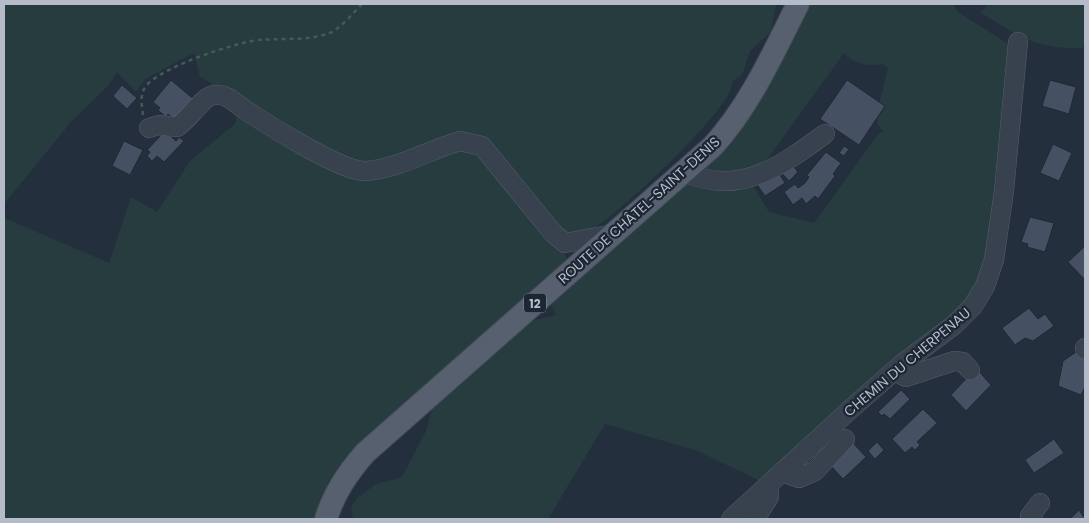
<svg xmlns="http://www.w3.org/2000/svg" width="1089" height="523" font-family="Poppins,sans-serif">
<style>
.green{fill:#263c3f;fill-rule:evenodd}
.building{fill:#455162;stroke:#1f2835}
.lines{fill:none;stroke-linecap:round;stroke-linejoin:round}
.minor-casing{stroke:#565f6c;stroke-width:20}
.major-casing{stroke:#414a57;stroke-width:24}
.path{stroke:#44595c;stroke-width:2.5;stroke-dasharray:4 4;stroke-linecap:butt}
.minor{stroke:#38414e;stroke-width:19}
.major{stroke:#56606e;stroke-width:22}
.labels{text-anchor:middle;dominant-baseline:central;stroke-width:4.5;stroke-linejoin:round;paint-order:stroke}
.shield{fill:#1d2633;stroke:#878f9c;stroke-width:1}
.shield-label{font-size:12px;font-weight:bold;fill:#b4bcc9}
.street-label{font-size:14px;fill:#b4bcc9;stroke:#1d2633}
</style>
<rect width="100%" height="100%" fill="#242f3e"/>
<g class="green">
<path d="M 4,4 L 776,4 L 771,32 L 750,51 L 742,75 L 732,82 C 735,106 627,205 603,222 C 590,231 573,236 558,243 L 569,262 L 363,444 L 328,482 L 319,519 L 4,519 L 4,218 L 109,263 L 131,197 L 157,212 L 190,161 L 236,123 L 237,99 L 200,77 L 194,53 L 145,79 L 136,92 L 117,72 L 108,86 L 71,122 L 4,204 Z"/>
<path d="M 810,4 L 953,4 L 958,12 L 1008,44 L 1012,54 L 991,245 L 973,296 L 760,481 L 698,451 L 605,424 L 548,519 L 353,519 L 351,507 L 357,498 L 376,484 L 399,478 L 403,475 L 426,431 L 431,412 L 430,401 L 527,322 L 556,315 L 551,305 L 683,185 L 800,23 ZM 844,53 C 854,64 869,67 883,64 L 888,68 L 880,101 L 877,124 L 884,132 L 879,133 L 814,223 L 769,212 L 751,182 Z"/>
<path d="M 989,4 L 1085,4 L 1085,44 L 1082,48 C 1035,49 1018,36 980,12 Z"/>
</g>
<g class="building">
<polygon points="171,80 197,102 179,123 168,114 166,117 158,110 160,108 153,102"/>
<polygon points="847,80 885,106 859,145 820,119"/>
<polygon points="1050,80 1076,87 1069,114 1042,106"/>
<polygon points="122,85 137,98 127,109 113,96"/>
<polygon points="165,131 176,141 179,137 184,141 164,162 157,156 152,161 147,156 150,152 147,150"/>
<polygon points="124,141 143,150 130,175 112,166"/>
<polygon points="1053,144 1072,153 1059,181 1040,173"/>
<polygon points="844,146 849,149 844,156 839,153"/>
<polygon points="826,152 841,163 833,174 835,176 818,199 815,196 806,204 802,198 793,205 784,192 795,184 798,188 805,183 809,177 807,175"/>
<polygon points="783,166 788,171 793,166 798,172 789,181 779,170"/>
<polygon points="777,170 785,183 765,196 756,183"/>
<polygon points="1030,217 1054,223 1045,252 1027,247 1028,244 1021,242"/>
<polygon points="1085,246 1085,280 1068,262"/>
<polygon points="1029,308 1038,319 1045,314 1054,326 1033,341 1025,338 1015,345 1002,328"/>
<polygon points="1079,350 1085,358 1085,387 1081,395 1058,386 1063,361"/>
<polygon points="976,368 991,385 966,411 951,395"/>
<polygon points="901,390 910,399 890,419 884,414 882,416 878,412"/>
<polygon points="923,409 937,423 917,442 920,445 915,450 912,447 905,453 892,439"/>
<polygon points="1054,439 1064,453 1034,473 1025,460"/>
<polygon points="852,442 866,457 843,479 829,464"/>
<polygon points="877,442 884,450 875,459 868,451"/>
<polygon points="1079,510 1085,519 1070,519"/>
</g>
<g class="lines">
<defs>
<g id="minor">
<path d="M 149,128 L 159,125 L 177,127 C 189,120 203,96 214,95 C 229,93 237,106 250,113 C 271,127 343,172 365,171 C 398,169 429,150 460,141 L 482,146 L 553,233 L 565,243 L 614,234"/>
<path d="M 684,172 C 739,197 781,166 825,134"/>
<polyline points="1085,349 1085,348"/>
<polyline points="895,371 906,377 954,361 963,362 970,370"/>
<polyline points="782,472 799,478 815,471 845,439"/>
<polyline points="731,519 853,407 902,364 954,325 973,306 985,286 994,260 1004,191 1018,42"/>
<polyline points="755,519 769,497 769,488"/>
<polyline points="1033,519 1030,516 1040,503"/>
</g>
<path id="major" d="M 326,519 C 334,493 347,474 365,453 L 713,146 C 751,104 773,53 798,4"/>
</defs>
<use href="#minor" class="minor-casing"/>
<use href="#major" class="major-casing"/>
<path class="path" d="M 143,115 C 142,106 140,97 144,89 C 154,69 236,42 259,40 C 282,38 305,41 327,34 C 340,30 353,13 362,4"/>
<use href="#minor" class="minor"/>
<use href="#major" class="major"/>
</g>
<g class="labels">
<rect class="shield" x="524" y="293.5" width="22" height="19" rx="4"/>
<g class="shield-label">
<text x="535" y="303">12</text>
</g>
<g class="street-label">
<text transform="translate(639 210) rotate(-42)">ROUTE DE CHÂTEL-SAINT-DENIS</text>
<text transform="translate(907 362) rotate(-40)">CHEMIN DU CHERPENAU</text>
</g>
</g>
<rect width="1089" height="523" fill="none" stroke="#b4bcc9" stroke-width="10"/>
</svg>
